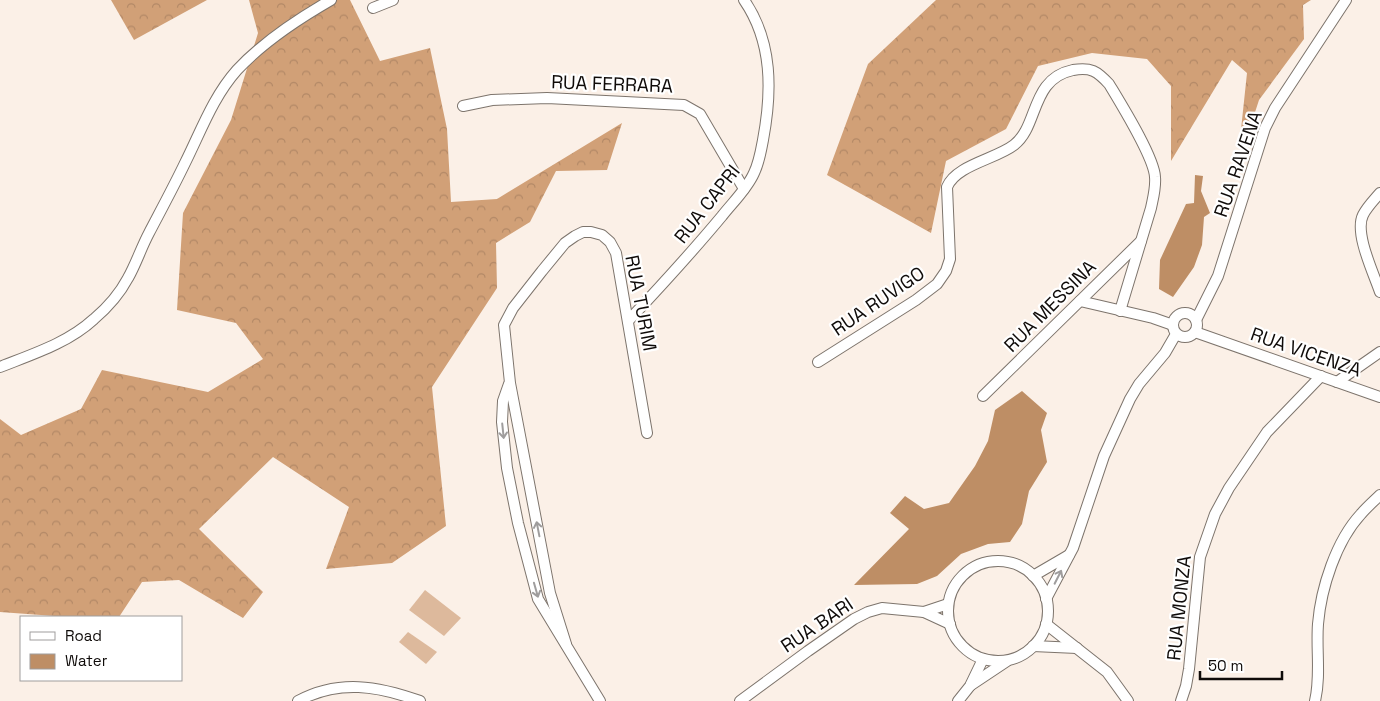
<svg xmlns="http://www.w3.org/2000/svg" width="1380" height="701" font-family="'Space Grotesk',sans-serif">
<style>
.forest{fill:url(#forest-crowns)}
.pitch{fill:#ddb99c}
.water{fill:#be8e65}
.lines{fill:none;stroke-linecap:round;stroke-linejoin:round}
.minor-casing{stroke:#7d746c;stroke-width:12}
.minor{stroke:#fff;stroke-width:10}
.oneway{stroke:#9f9d9d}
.labels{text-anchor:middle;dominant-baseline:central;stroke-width:4.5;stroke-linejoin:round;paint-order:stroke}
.street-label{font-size:19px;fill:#0f0b09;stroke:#fff}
</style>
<defs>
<pattern id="forest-crowns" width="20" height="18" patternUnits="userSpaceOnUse" patternTransform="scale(1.25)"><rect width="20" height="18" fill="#d1a077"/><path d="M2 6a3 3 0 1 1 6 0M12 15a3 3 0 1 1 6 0" fill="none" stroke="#b28866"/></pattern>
</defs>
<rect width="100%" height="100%" fill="#fbf0e7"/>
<g class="forest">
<polygon points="111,0 207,0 134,40"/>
<polygon points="249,0 350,0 380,61 430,48 447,129 451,202 497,199 622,123 607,170 556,171 530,222 496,243 497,288 432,387 446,526 392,563 326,569 349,507 273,457 199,529 263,592 243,618 179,580 142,582 119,617 68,617 0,612 0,419 21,435 81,409 102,370 208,392 263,359 236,323 177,310 183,213 231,120 258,33"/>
<polygon points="936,0 1311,0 1303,5 1304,39 1259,100 1245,143 1240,139 1247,73 1232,60 1171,161 1171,86 1147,59 1092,53 1038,66 1006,129 946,161 931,233 827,175 868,64"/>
</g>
<g class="pitch">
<polygon points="425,590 461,618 444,636 409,610"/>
<polygon points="408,632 437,652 426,664 399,642"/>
</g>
<g class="water">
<polygon points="1195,175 1203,176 1201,191 1210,213 1204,217 1202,245 1194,267 1173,297 1159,289 1160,260 1186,204 1194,203"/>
<polygon points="1022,391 1047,413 1041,430 1047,462 1029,491 1022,524 1010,542 988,544 961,554 937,576 917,584 854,585 909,529 890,513 905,496 924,509 949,503 975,466 988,441 995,410"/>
</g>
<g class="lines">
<defs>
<g id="minor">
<polyline points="373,8 393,0"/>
<polyline points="463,106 492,100 547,98 684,105 700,114 744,189"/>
<path d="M 1380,193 C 1374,200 1367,207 1363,215 C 1354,233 1374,274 1380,292"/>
<polyline points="1080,301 1153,318 1173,325"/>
<circle cx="1185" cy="325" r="12"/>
<polyline points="1196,320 1218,276 1265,128 1275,108 1346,0"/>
<path d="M 628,321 C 660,287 692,252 722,216 C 733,202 747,189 754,173 C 759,163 761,151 763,140 C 772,92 773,42 744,0"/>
<polyline points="1195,332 1380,397"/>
<path d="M 818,362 L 916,300 L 937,284 L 946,271 L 950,259 L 947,187 C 956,165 996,159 1014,145 C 1039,126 1030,79 1073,70 C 1091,67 1097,71 1109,84 C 1121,104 1154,157 1155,177 C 1156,188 1153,198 1151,208 L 1120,311"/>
<path d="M 0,367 C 33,354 68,343 94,319 C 107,308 120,293 128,278 C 136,264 141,248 149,233 C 161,210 174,186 185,163 C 201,131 213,97 237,70 C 263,42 298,19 331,0"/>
<polyline points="1337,382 1380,352"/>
<polyline points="509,384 503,401 502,422 507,468 518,523 538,599 600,701"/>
<polyline points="983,396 1141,241"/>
<circle cx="998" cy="611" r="50"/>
<polyline points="1033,576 1069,555"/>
<polyline points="1046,599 1073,548 1104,456 1130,399 1139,384 1165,353 1176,334"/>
<polyline points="924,612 948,604"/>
<polyline points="1046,624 1107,672 1128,701"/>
<polyline points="566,644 550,593 510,383 504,325 513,308 542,271 565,243 575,236 583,232 591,232 602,235 610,242 616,253 647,433"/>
<polyline points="1033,646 1077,648"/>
<polyline points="971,685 1007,661"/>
<path d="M 298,701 C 339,679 378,686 420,701"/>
<polyline points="740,701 808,651 854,619 868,612 882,608 924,612 950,624"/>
<polyline points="958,701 970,686 983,659"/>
<polyline points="1181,701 1186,686 1189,669 1200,557 1215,514 1229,488 1267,432 1321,376"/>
<path d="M 1315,701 C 1321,676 1316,649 1318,624 C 1321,588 1336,541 1361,514 C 1367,507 1374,501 1380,495"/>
</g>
</defs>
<use href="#minor" class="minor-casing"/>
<use href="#minor" class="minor"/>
</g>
<defs><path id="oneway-shaft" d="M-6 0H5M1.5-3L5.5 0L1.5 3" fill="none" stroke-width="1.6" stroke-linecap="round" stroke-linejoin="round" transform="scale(1.25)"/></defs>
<g class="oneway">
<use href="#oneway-shaft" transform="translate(503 431) rotate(84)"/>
<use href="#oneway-shaft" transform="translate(538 529) rotate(-101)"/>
<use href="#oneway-shaft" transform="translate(1058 577) rotate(-63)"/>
<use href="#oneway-shaft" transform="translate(536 590) rotate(74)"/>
</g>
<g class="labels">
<g class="street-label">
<text transform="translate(612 84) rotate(2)">RUA FERRARA</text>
<text transform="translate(1238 164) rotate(-71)">RUA RAVENA</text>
<text transform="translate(707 204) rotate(-52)">RUA CAPRI</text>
<text transform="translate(878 301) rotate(-34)">RUA RUVIGO</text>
<text transform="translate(641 303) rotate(79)">RUA TURIM</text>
<text transform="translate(1050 306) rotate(-45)">RUA MESSINA</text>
<text transform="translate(1306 352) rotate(19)">RUA VICENZA</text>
<text transform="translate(1179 608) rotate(-84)">RUA MONZA</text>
<text transform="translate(817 625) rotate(-34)">RUA BARI</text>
</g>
</g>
<rect x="20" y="616" width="162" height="65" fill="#ffffff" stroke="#9f9d9d"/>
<rect x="30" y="632" width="25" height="8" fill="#ffffff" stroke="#9f9d9d"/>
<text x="65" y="641" font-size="15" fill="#0f0b09">Road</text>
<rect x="30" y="654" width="25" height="15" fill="#be8e65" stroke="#9f9d9d"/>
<text x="65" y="666" font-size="15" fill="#0f0b09">Water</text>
<path d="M1200 671v8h82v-8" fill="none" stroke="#0f0b09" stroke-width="2.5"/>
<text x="1208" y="671" font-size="15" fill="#0f0b09" stroke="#ffffff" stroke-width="4" paint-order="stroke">50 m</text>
</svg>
